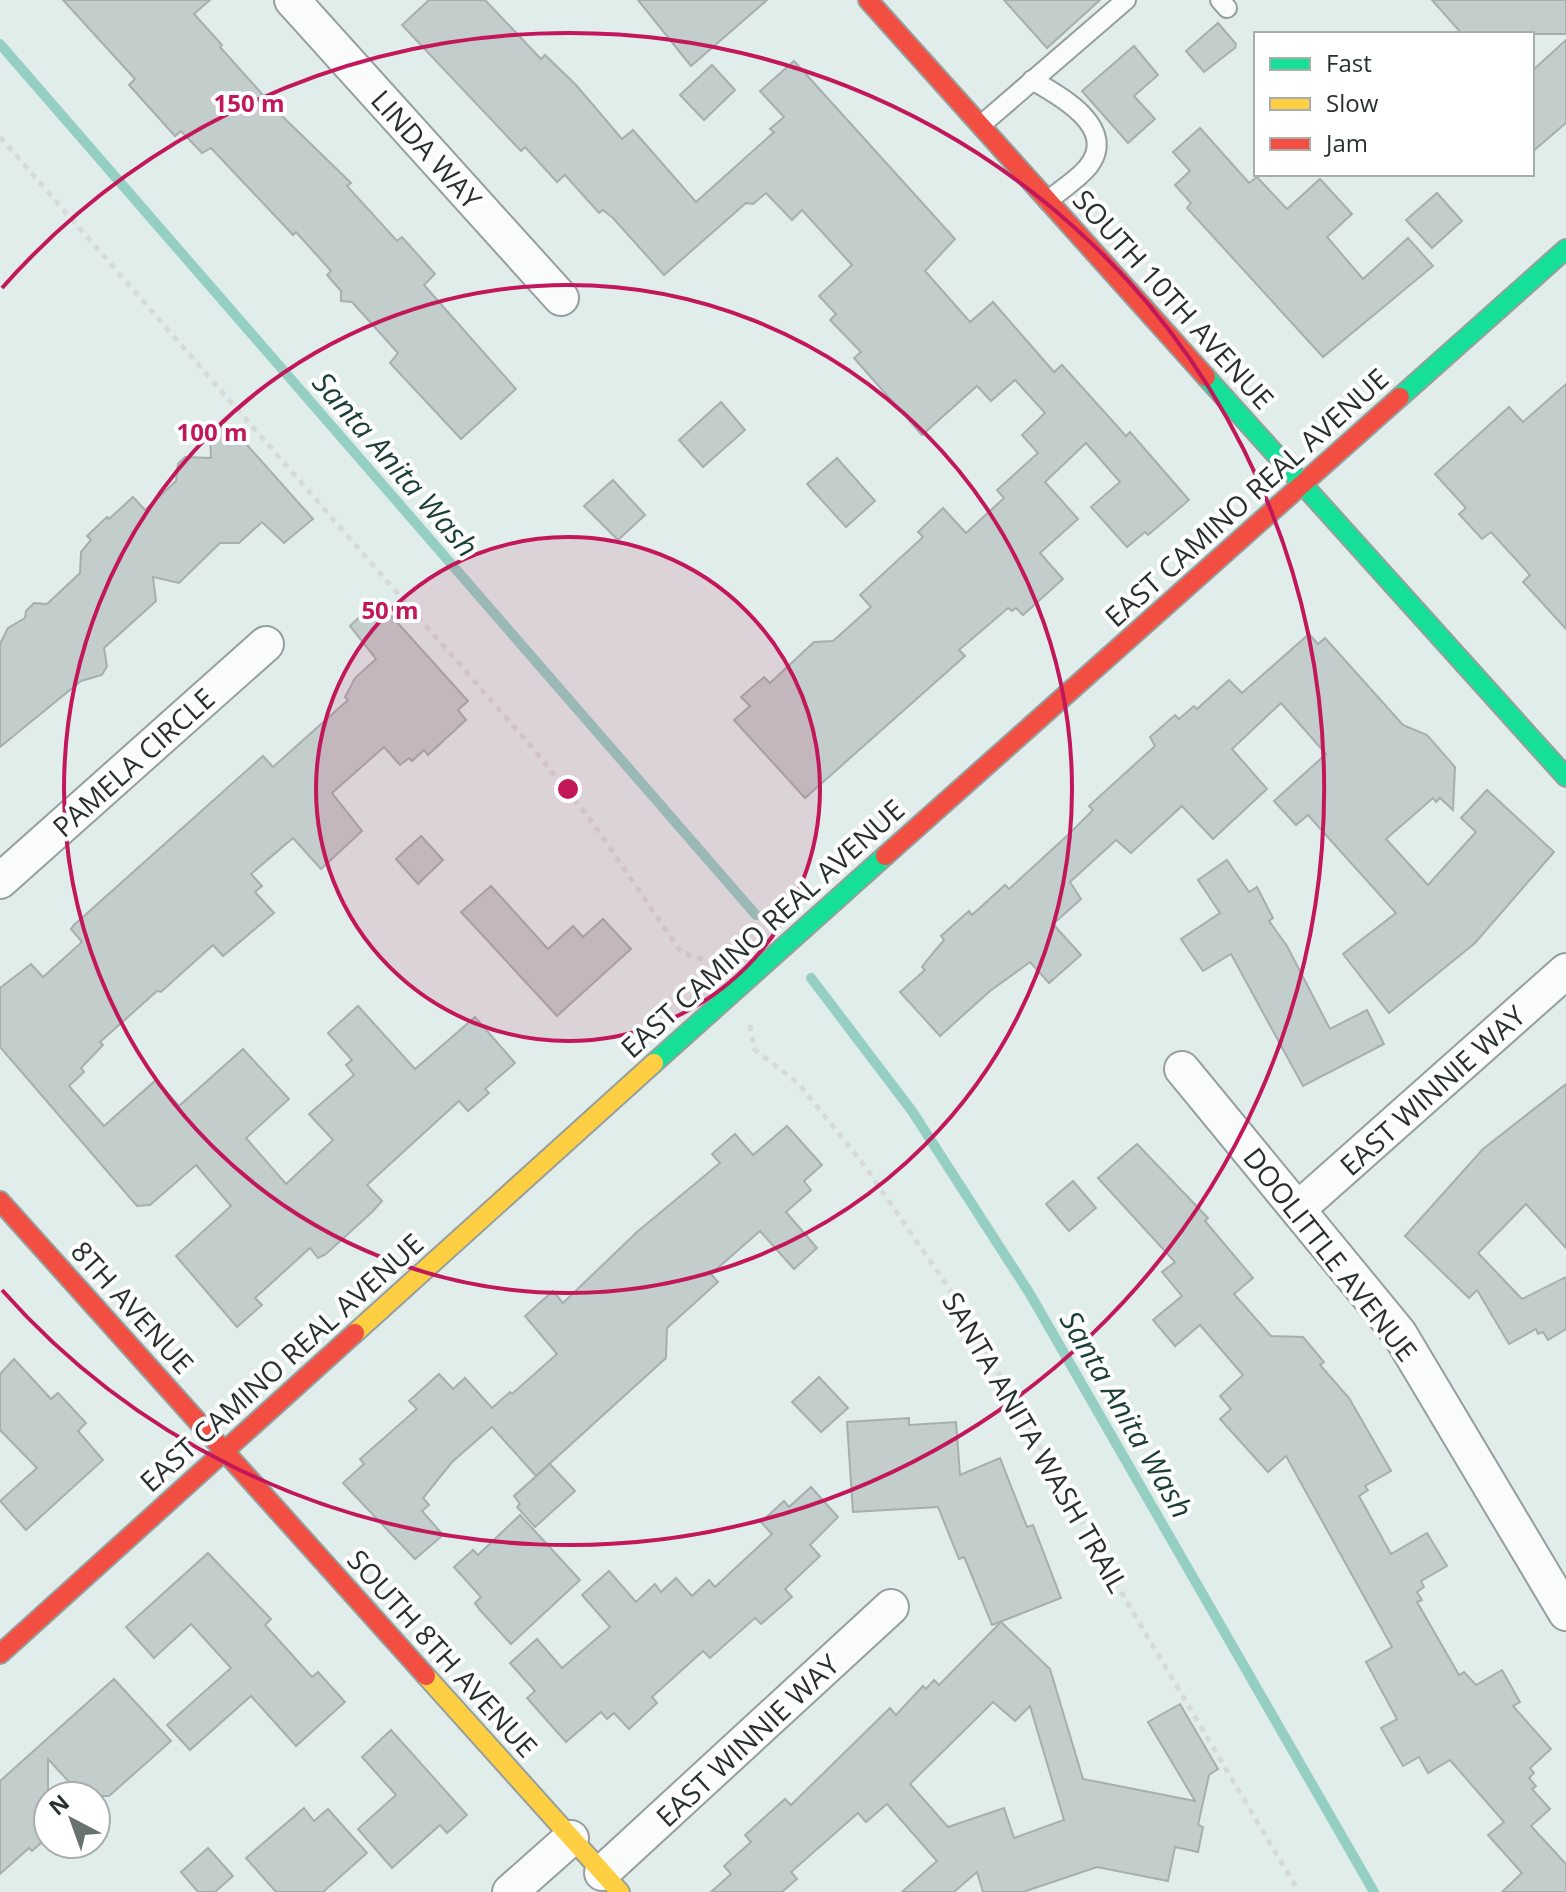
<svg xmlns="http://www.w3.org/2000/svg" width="1566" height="1892" font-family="'Open Sans',sans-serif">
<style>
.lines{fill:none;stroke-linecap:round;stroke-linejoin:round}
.stream{stroke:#95cec2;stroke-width:10}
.building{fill:#c3cdcb;stroke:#a6afad;stroke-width:2;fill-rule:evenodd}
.lane-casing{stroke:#969f9d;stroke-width:22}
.street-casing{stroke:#969f9d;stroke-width:38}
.fast-casing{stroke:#969f9d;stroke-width:22}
.slow-casing{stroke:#969f9d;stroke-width:22}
.jam-casing{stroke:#969f9d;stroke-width:22}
.path{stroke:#d7dada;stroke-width:5;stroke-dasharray:6 6;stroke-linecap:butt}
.lane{stroke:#fafcfc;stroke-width:18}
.street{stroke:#fafcfc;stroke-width:34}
.fast{stroke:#16e098;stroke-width:18}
.slow{stroke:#ffcf43;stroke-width:18}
.jam{stroke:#f24e42;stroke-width:18}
.ring{fill:none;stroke:#c2185b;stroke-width:4}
.labels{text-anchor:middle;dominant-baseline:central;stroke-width:8;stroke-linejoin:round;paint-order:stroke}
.street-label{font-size:28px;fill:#28312f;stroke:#fff}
.water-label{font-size:30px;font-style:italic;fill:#1b3f38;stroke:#fff}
.centre{fill:#c2185b;stroke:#fff;stroke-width:4}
.ring-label{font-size:24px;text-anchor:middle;font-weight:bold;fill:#c2185b;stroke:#fff;stroke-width:8;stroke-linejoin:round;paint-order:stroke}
</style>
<rect width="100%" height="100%" fill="#e0edea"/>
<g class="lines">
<g class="stream">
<polyline points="0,44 756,915"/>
<polyline points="811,978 912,1111 1030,1294 1374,1892"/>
</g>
</g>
<g class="building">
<polygon points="63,0 210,0 194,14 222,45 220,47 281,115 351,183 347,186 397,241 402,237 435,274 424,285 516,389 461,439 390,363 398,353 352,302 341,301 341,291 327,275 331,271 296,232 293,235 211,148 202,153 181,131 175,136 129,85 135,79"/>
<polygon points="429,0 485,0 541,59 545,55 576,85 622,139 633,130 696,202 774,132 770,129 784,117 760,91 794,61 955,239 925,271 970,322 993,302 1054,372 1062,365 1126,436 1130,432 1189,500 1148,535 1145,532 1127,547 1091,507 1120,482 1086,443 1045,482 1078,519 1040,553 1063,579 1023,615 1016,608 1012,611 1008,608 959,650 965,656 805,798 734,720 750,706 741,697 764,677 770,683 814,642 833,641 871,607 860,595 923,537 918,532 943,508 966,533 1004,498 997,490 1038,453 1022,435 1045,413 1015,380 991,401 977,386 922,435 854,358 861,352 830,320 836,314 819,296 852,265 802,210 792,220 766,193 753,204 746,203 664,275 613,218 603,210 599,213 565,175 557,182 525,147 521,151 402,25"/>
<polygon points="638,0 767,0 691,66"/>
<polygon points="1004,0 1100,0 1047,48"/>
<polygon points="1432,0 1566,0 1566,34 1462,34"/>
<polygon points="1218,23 1236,44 1235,48 1204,72 1186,51"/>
<polygon points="1566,40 1566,123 1532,152 1532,71"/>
<polygon points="1134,46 1158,75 1134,96 1155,119 1128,143 1082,91"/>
<polygon points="712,65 735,90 704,120 680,95"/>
<polygon points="1200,128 1249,183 1257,177 1287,209 1320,179 1352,214 1327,237 1363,279 1408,238 1433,266 1323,357 1187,208 1191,203 1175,185 1190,171 1173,152"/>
<polygon points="1437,193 1462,221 1432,248 1406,220"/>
<polygon points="1566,384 1566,629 1523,582 1530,575 1491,532 1482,539 1459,514 1466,508 1435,474 1509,407 1523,422"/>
<polygon points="721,402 745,430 703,467 679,440"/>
<polygon points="219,426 231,427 313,519 284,543 262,522 239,543 220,543 179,583 153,577 156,601 104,648 107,666 102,675 81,681 0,747 0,644 8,628 25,618 26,611 34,603 47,604 80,573 81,552 91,540 87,536 107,517 109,519 133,497 145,510 176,481 178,464 185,457 211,458 210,435"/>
<polygon points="837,458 875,501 846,527 807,484"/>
<polygon points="613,480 645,515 618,540 584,506"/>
<polygon points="377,600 468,701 458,710 466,720 428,755 424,750 412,761 409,758 400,765 384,747 332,793 362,831 321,869 293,838 251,874 262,886 255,892 274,913 223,956 213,945 161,992 157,991 100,1042 103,1045 81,1068 84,1072 69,1086 104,1126 156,1080 179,1106 243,1049 289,1099 246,1138 286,1184 333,1140 309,1114 354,1075 346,1065 352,1060 328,1033 358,1006 415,1069 475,1017 515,1063 485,1089 489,1093 468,1111 459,1101 367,1185 382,1201 372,1212 326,1254 318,1258 310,1248 255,1298 262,1305 237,1327 176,1256 231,1206 196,1165 150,1205 137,1206 0,1047 0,988 31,964 43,977 82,942 71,929 74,925 263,756 273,767 348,700 345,697 355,678 376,659 350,626"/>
<polygon points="1309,634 1318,644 1325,638 1403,725 1427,735 1455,767 1453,810 1440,798 1436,802 1433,798 1386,839 1428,885 1476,832 1461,818 1487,790 1554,852 1475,943 1389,1013 1343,954 1396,913 1308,815 1296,825 1274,801 1326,754 1281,703 1232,749 1267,789 1213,839 1182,806 1131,853 1116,840 1070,882 1081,899 1053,924 1081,955 1049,983 1030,962 990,991 940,1036 900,992 925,970 922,967 928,959 944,940 941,936 969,911 972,915 1005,885 1009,889 1069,834 1093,810 1089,806 1155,746 1150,737 1175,715 1179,719 1194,706 1197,709 1229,680 1242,693"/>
<polygon points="421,836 443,860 418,884 396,859"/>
<polygon points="1227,860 1249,892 1257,887 1273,918 1269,921 1287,946 1330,1029 1367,1010 1384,1044 1303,1086 1231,954 1203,971 1181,939 1220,913 1198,880"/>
<polygon points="491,886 548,949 573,926 583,937 603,919 631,949 557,1016 461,912"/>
<polygon points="1566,1084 1566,1248 1526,1204 1478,1253 1522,1299 1566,1277 1566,1329 1548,1340 1543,1332 1538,1334 1536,1329 1509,1344 1477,1290 1469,1298 1405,1236 1483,1149"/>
<polygon points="787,1126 822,1165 804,1181 811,1190 786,1212 817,1248 794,1269 760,1231 711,1274 718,1282 667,1328 666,1358 536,1476 492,1427 452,1462 423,1498 429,1505 422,1511 443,1535 415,1559 343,1483 364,1464 360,1459 417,1409 409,1401 439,1374 453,1389 465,1378 492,1408 510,1392 512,1394 557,1354 525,1316 553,1291 563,1303 637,1232 720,1163 712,1154 735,1134 753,1155"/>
<polygon points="1137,1144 1208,1218 1205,1221 1253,1278 1234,1294 1271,1336 1303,1337 1324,1362 1320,1365 1349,1398 1391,1471 1365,1486 1368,1490 1359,1496 1391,1554 1427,1533 1447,1566 1421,1581 1424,1587 1417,1592 1422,1600 1417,1602 1459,1675 1464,1672 1476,1685 1502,1670 1520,1702 1513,1706 1551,1749 1530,1768 1534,1773 1529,1778 1536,1786 1532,1789 1550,1809 1531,1826 1566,1864 1566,1892 1502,1892 1522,1873 1488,1835 1504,1822 1450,1760 1428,1773 1419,1757 1403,1766 1381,1728 1397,1719 1366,1662 1392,1647 1286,1456 1268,1472 1220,1419 1231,1409 1220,1396 1243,1375 1200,1325 1175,1346 1153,1320 1182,1296 1162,1272 1175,1262 1098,1178"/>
<polygon points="1073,1181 1096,1208 1069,1231 1046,1204"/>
<polygon points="14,1359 51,1399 58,1393 86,1423 78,1431 103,1460 26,1530 0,1501 37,1468 0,1430 0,1374"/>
<polygon points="819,1377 848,1408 821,1432 792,1402"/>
<polygon points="909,1418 909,1425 956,1422 960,1475 1000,1458 1027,1527 1033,1525 1061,1598 992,1625 968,1566 964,1557 959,1559 938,1507 853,1512 847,1422"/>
<polygon points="550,1464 575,1491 535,1527 517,1507 520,1504 514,1496"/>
<polygon points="811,1487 838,1517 810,1545 820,1556 785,1589 792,1597 761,1624 755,1618 710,1658 703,1651 652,1697 657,1703 629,1729 614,1713 607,1719 601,1712 566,1742 527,1698 535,1691 510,1663 537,1639 562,1668 610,1627 582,1595 609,1571 636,1602 655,1584 661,1592 676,1578 692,1596 709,1580 715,1587 772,1534 761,1522 784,1501 789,1507"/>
<polygon points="520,1515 580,1580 511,1644 480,1610 475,1603 481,1597 454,1567 473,1550 478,1555"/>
<polygon points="208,1553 271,1619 265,1625 312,1677 318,1672 345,1702 296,1746 251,1696 190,1750 167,1725 231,1668 191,1624 154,1658 126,1627"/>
<path d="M 1001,1622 L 1050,1669 L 1083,1779 L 1195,1801 L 1148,1722 L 1180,1704 L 1218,1769 L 1209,1775 L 1198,1825 L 1203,1827 L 1198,1852 L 1175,1847 L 1168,1881 L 1097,1867 L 1023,1892 L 983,1892 L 977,1872 L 954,1892 L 902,1892 L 937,1861 L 887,1804 L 866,1822 L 858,1813 L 791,1872 L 797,1879 L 782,1892 L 711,1892 L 731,1874 L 724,1866 L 751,1842 L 745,1835 L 785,1799 L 791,1805 L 890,1708 L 896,1715 L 923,1686 L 926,1689 L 934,1680 L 939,1685 ZM 993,1702 L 1015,1721 L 1030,1706 L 1064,1820 L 1014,1838 L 1004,1808 L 948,1827 L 910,1784 Z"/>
<polygon points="114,1679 171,1741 109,1796 82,1796 48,1759 48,1837 32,1851 29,1848 0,1874 0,1781"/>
<polygon points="391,1730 467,1815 447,1833 440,1825 392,1868 358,1829 396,1795 362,1757"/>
<polygon points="304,1808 314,1821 328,1809 367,1853 323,1892 276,1892 246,1858"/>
<polygon points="208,1848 233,1876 215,1892 198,1892 181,1872"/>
</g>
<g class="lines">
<defs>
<g id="lane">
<polyline points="1220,0 1227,8"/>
<path d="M 1032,80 C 1061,96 1120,129 1087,168 C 1077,180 1060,190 1048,201"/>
<polyline points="981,125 1126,0"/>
</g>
<g id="street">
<polyline points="292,0 561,298"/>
<polyline points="0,881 266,644"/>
<polyline points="1182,1069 1399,1333 1566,1613"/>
<polyline points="1298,1209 1566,971"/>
<polyline points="602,1873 891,1607"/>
<polyline points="510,1892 571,1838"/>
</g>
<g id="fast">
<polyline points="1206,377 1566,777"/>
<polyline points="1400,397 1566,249"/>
<polyline points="654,1063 885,856"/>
</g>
<g id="slow">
<polyline points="355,1333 654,1063"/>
<polyline points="426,1676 620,1892"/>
</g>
<g id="jam">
<polyline points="868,0 1206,377"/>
<polyline points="885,856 1400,397"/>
<polyline points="0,1201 426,1676"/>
<polyline points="0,1654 355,1333"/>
</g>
</defs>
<use href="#lane" class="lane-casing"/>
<use href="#street" class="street-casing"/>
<use href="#fast" class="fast-casing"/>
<use href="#slow" class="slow-casing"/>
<use href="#jam" class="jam-casing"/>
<g class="path">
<polyline points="0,137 536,752 592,822 681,952 710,962"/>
<polyline points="750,1025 754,1049 799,1084 864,1165 959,1303 1131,1609 1299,1892"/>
</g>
<use href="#lane" class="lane"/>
<use href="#street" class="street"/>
<use href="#fast" class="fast"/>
<use href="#slow" class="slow"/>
<use href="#jam" class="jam"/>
</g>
<circle cx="568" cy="789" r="252" fill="#c2185b" fill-opacity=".12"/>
<g class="ring">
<circle cx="568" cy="789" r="252"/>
<circle cx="568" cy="789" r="504"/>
<path d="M2 288A756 756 0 1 1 2 1290"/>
</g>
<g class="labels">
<g class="street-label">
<text transform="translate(427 149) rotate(48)">LINDA WAY</text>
<text transform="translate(1174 299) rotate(48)">SOUTH 10TH AVENUE</text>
<text transform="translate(1246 497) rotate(-42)">EAST CAMINO REAL AVENUE</text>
<text transform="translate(133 762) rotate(-42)">PAMELA CIRCLE</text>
<text transform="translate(762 928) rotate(-42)">EAST CAMINO REAL AVENUE</text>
<text transform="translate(1432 1090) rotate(-42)">EAST WINNIE WAY</text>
<text transform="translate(1331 1254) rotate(52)">DOOLITTLE AVENUE</text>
<text transform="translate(133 1307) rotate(48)">8TH AVENUE</text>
<text transform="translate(281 1362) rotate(-42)">EAST CAMINO REAL AVENUE</text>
<text transform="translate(1036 1442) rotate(60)">SANTA ANITA WASH TRAIL</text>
<text transform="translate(443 1653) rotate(48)">SOUTH 8TH AVENUE</text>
<text transform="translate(747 1740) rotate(-43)">EAST WINNIE WAY</text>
</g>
<g class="water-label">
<text transform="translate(396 464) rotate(49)">Santa Anita Wash</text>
<text transform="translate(1127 1414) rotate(60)">Santa Anita Wash</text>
</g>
</g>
<circle cx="568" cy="789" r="12" class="centre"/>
<g class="ring-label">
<text x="249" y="112">150 m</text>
<text x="212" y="441">100 m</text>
<text x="390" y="619">50 m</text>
</g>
<rect x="1254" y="32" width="280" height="144" fill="#ffffff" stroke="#a9adac" stroke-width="2"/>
<rect x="1270" y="58" width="40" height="12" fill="#16e098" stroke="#a9adac" stroke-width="2"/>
<text x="1326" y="72" font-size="24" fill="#28312f">Fast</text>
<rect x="1270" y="98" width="40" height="12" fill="#ffcf43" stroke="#a9adac" stroke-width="2"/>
<text x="1326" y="112" font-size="24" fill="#28312f">Slow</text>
<rect x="1270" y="138" width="40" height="12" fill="#f24e42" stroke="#a9adac" stroke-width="2"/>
<text x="1326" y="152" font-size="24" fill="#28312f">Jam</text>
<g transform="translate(72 1820) rotate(319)"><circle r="38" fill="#ffffff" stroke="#a9adac" stroke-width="2"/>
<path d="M0-6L14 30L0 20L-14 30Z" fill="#687370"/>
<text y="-12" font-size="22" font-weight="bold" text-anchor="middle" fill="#28312f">N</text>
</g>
</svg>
